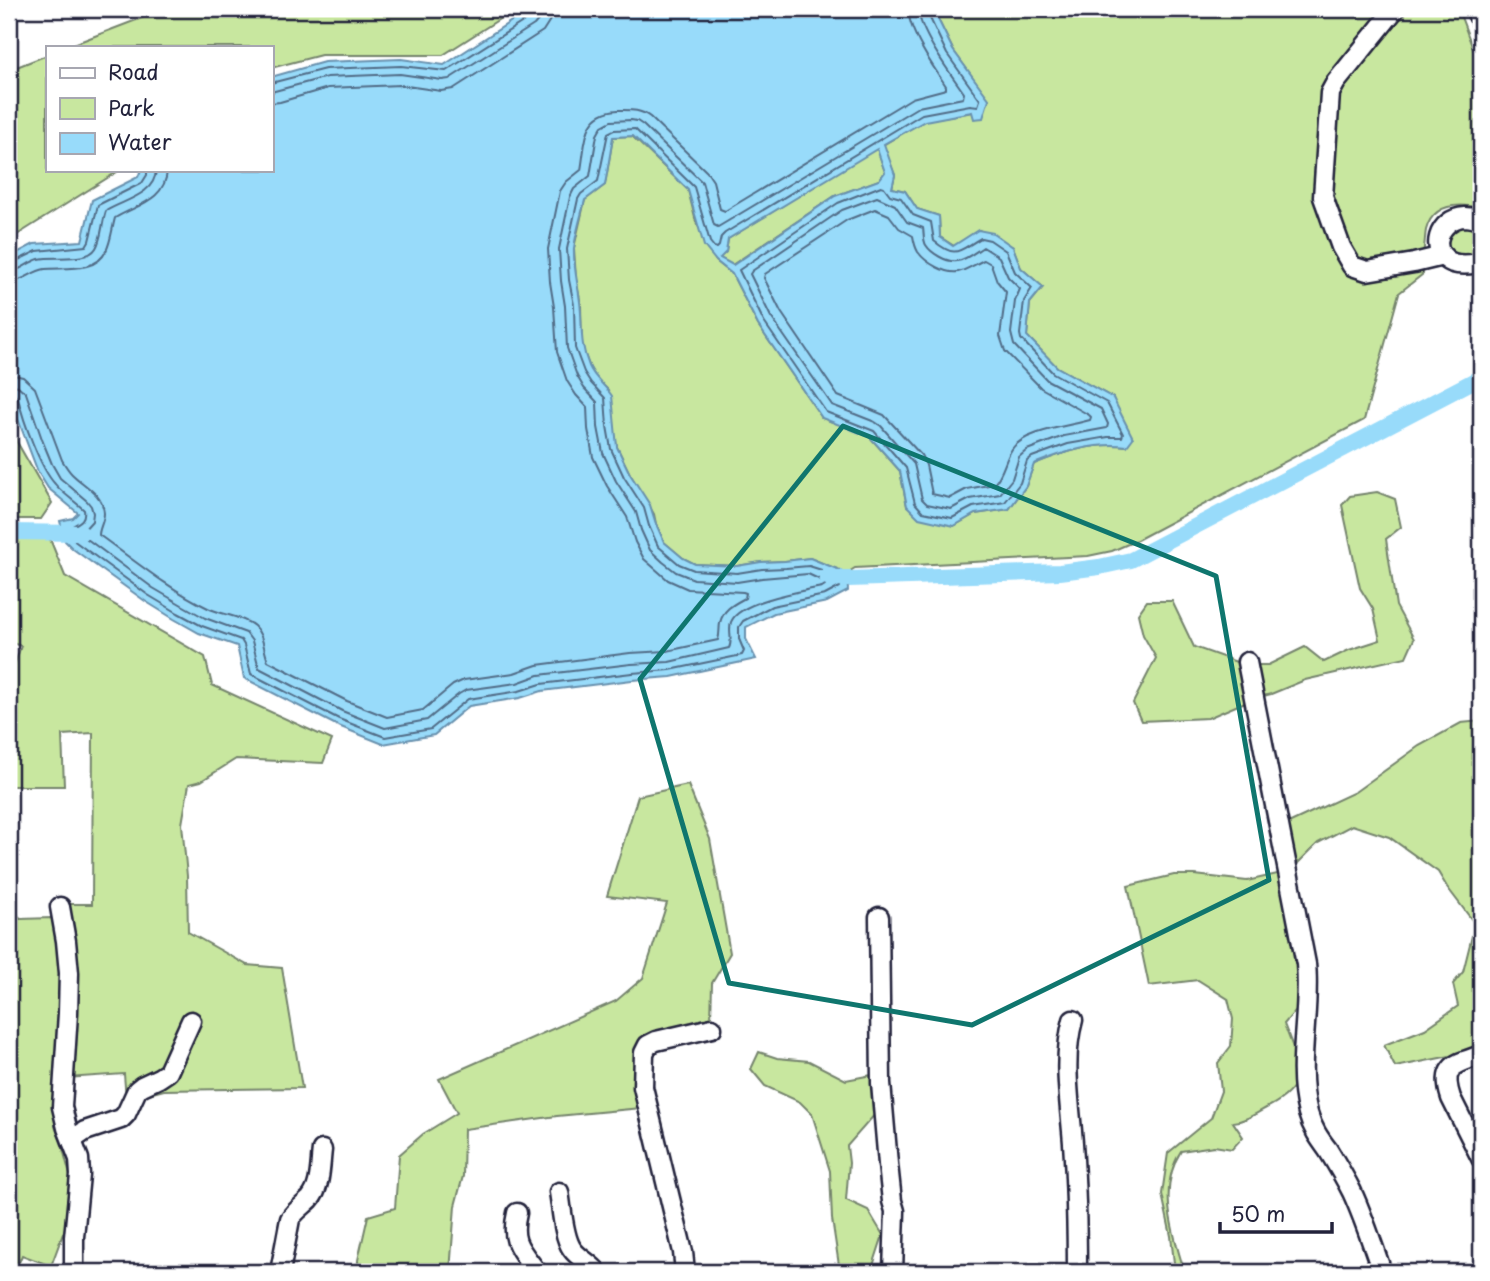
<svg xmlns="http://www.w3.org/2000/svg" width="1490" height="1281" font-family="'Playpen Sans',sans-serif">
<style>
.green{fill:#c8e79f;stroke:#75846d;stroke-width:2}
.water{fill:#98dbfa;stroke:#6991ae;stroke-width:2;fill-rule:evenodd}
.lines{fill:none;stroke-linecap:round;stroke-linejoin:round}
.shore{stroke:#516c87;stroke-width:2}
.canal{stroke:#98dbfa;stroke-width:16}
.minor-casing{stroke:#22223b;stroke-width:23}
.minor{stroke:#fff;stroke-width:18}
.marked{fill:none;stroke:#0f766e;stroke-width:5;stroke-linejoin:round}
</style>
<rect width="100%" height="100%" fill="#fff"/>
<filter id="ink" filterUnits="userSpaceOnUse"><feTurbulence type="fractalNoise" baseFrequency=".0143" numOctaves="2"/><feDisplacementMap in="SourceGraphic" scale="14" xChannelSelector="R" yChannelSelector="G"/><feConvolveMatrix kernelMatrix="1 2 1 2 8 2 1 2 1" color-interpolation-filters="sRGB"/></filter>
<g filter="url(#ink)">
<g class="green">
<polygon points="165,9 515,9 443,55 321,55 271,68 271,47 66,47"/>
<path d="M 933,9 L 1458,9 L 1481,70 L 1481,208 C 1459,203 1433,203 1426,230 C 1425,235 1425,241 1424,247 C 1423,257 1422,264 1423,274 L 1399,293 L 1364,420 L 1135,541 L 1112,551 L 1088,556 L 855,568 L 847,573 L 810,558 L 785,561 L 761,562 L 737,566 L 695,564 L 683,558 L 664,542 L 656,524 L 654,514 L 630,474 L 617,447 L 608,390 L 596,378 L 590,368 L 582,347 L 581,305 L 576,279 L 574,248 L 585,200 L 605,185 L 613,137 L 632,136 L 688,190 L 696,222 L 716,261 L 732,274 L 758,325 L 822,418 L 869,436 L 900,471 L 907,506 L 954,526 L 975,514 L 1009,509 L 1026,486 L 1034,464 C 1064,452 1094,442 1126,446 L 1113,398 L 1057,367 L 1027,336 L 1030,303 L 1043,287 L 1021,268 L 1013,247 L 979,230 L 954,246 L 940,237 L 939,216 L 917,209 L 905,191 L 892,188 L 895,175 L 883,145 L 925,120 L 973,112 L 989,100 L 953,50 Z"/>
<polygon points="47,55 47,170 120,170 9,240 9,70"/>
<polygon points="877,148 885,172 879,180 835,196 732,265 719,258 726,252 728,239"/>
<path d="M 1459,225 L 1481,227 L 1481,259 L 1468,260 L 1446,251 C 1444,237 1447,232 1459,225 Z"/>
<polygon points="9,411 17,442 52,503 41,519 9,519"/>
<polygon points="1377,492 1395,499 1401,527 1386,539 1396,606 1414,639 1406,657 1305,680 1271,694 1252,699 1208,718 1141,721 1133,703 1156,658 1143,635 1138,614 1147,601 1172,601 1194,647 1245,665 1268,665 1305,647 1324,662 1349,650 1380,640 1373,609 1360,588 1342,505 1350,496"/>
<polygon points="9,539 50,539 65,576 205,657 212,685 332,740 323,763 236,759 201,781 189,784 182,824 187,876 188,932 247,965 282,968 302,1088 164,1090 126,1100 124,1074 67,1078 66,904 92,904 93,733 62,735 64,786 9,786 9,680 21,646 9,642"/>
<path d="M 1481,721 L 1481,1046 L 1450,1056 L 1395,1067 L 1384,1045 L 1425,1029 L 1458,1006 L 1453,984 L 1463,972 L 1475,924 L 1447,887 L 1438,872 L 1389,837 L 1352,825 L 1318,843 L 1293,868 L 1301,989 L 1296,1010 L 1284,1024 C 1298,1062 1313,1084 1268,1107 C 1257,1113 1246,1121 1233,1122 L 1243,1137 L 1232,1149 L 1214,1146 L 1181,1151 C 1158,1187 1172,1230 1183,1267 L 1186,1272 L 1175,1272 L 1171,1236 L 1162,1194 L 1168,1153 L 1211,1118 L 1221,1091 L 1218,1063 L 1231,1046 L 1233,1019 L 1228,999 L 1198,980 L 1149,986 L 1128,886 L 1174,875 L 1195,875 L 1247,881 L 1282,873 L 1282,826 L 1355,792 L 1419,746 L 1461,723 Z"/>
<polygon points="688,785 710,839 730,953 712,983 711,1021 647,1040 641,1108 557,1116 464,1129 463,1176 455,1206 450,1272 358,1272 358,1260 368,1216 395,1208 399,1155 423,1134 457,1113 439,1079 616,1001 643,978 667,903 607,896 638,796"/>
<polygon points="9,898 20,919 52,918 60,931 63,957 55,1126 62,1145 71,1179 65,1228 51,1266 22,1255 15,1272 9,1272"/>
<polygon points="759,1052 777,1058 809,1061 846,1080 872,1075 876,1093 877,1112 847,1146 849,1163 846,1200 868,1210 883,1235 871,1272 840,1272 832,1219 830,1171 812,1114 800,1102 765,1086 751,1069"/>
</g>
<path class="water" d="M 530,9 L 933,9 L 953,50 L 989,99 L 983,118 L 974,119 L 972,112 L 925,121 L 884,144 L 895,175 L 892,188 L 905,191 L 917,209 L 939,216 L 940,237 L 953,246 L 978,230 L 993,233 L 1013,247 L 1021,268 L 1043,287 L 1030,303 L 1027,336 L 1057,367 L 1113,398 L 1133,438 L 1127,446 C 1094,442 1064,452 1034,464 L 1026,486 L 1009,509 L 975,514 L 954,526 L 919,518 L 907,506 L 900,471 L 870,437 L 822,418 L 758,325 L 732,274 L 716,261 L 704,246 L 688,190 L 633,136 L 613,137 L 605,185 L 585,200 C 581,216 576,232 574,248 C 573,266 578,284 580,302 C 583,326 579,342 589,366 C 594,378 605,385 612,396 L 617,447 L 630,474 L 650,505 L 656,524 L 664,542 L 683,558 L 695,564 L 737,566 L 761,562 L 785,561 L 810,558 L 847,573 L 848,591 L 827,602 L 774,613 L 746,627 L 746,639 L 756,659 L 671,677 L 632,680 L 542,691 L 520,698 L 469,706 L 434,735 L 383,744 L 336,725 L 244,678 L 237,646 L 199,633 L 174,619 L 145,601 L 73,549 L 65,541 L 60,521 L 73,518 L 78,513 L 48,488 L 38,472 L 13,406 L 9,381 L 9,257 L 34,244 L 82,241 L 92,200 L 138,177 L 141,170 L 271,170 L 271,77 L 324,62 L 401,59 L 444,65 ZM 877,149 L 885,172 L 879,180 L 835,196 L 733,265 L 720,258 L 726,252 L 728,239 Z"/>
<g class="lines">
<g class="shore">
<polyline points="271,83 325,69 401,66 446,71 529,18 532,14 533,9"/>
<polyline points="271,92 327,77 400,74 442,80 449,79 534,25 540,18 541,9"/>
<polyline points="271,103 280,102 328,88 400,85 441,91 453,89 543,31 550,20 552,9"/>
<path d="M 881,186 L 884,187 L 890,195 L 901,198 L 913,215 L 931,222 L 934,241 C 957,260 959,250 981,238 L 990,240 L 1006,251 L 1015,272 L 1032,288 L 1024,301 L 1020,334 L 1021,339 L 1053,373 L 1107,403 L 1123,434 L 1122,437 L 1108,437 L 1068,444 L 1032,457 L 1027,461 L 1020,483 L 1005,502 L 973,507 L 952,518 L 923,512 L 915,503 L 906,468 L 874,431 L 826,412 L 764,322 L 739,270 L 838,203 Z"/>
<path d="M 877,197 L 895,205 L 907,222 L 923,228 C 924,233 923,240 926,245 C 931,253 947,263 957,261 C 966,260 975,252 983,247 L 999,257 L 1008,277 L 1020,289 L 1015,301 L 1011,333 L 1014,345 L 1047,380 L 1101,409 L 1108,424 L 1107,428 L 1064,436 L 1027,450 L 1019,457 L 1012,479 L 1000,494 L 970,499 L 951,509 L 927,504 L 922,499 L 914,464 L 881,426 L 875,422 L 832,405 L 771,317 L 750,274 L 752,271 L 842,210 Z"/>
<path d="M 875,209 L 889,215 L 899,228 L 913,236 C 914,242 915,247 918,252 C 926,263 945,274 958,272 C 967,270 975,264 984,260 L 991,264 L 997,281 L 1006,292 L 1000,336 L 1005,351 L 1041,388 L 1089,415 L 1091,417 L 1090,420 C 1069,426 1024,431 1012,449 C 1004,461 1004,473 994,484 L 967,489 L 950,498 L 932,494 L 926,465 L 921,455 L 884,415 L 838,396 L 781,312 L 764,278 L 765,274 L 847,220 Z"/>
<polyline points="9,263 14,262 37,251 86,246 89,241 98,205 142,183 147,175 147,170"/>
<path d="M 9,272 C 21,271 28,262 39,259 C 54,255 87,263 96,248 C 102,238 102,222 106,211 C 124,200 155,195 156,170"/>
<path d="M 9,282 C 23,282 32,271 45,269 C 65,267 96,273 106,251 C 111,241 112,229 115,218 C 137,205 166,200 167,170"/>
<path d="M 9,374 L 23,377 L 35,388 L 62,460 C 65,465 68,470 72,474 C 84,486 103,494 104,513 C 104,522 99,528 99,535 C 135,561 169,589 208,608 C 222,615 242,616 254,626 C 264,635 263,649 268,661 L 347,701 L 387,717 L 423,710 L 453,685 L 464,680 L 514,673 L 537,665 L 630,653 L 667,651 L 718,640 C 720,634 719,629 720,623 C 723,609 734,604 745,598 L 746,593 L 743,592 L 688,589 L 668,580 L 644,559 L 635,542 L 627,517 L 607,486 L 593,457 L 588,429 L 587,407 L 576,395 L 567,381 L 557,352 L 554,307 L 550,282 L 548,249 L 560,191 L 566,182 L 581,170 C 586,144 582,112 618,110 C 630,110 640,109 650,117 L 707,172 L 713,181 L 720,209 L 725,211 L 912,98 L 946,89 L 946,86 C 933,67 909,32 908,9"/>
<path d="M 9,384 L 18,386 L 26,393 L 43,442 L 52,464 L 60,478 L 87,501 L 91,506 L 93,513 L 92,521 L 82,532 L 83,536 L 153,588 L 182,605 L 205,618 L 246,633 L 252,641 L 259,668 L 342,711 L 385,728 L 427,720 L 459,694 L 466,690 L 517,683 L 539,675 L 631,664 L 669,662 L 729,648 C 733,641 728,631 731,622 C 739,601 802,591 822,587 L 825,585 L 825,582 L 808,574 L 762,578 L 737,582 L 694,579 L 676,572 L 663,562 L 650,550 L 641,530 L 636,512 L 616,481 L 603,453 L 598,427 L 597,402 L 584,388 L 577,376 L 567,348 L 565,306 L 561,281 L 559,249 L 570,197 L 574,189 L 590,176 L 597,135 L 602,126 L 611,121 L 631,120 L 637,121 L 643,125 L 702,182 L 714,225 L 718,227 L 918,107 L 963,98 L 964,93 C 950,73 920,33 918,9"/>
<path d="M 9,393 L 14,394 L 18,398 C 23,420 40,468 55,484 C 63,494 75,501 84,510 C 86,522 76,523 69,528 L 73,540 L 148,595 L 178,613 L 202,626 L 241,640 L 244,645 L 251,674 L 339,719 L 385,737 L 431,729 L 468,699 L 519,691 L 541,684 L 632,673 L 670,670 L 742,655 L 744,651 L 739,639 L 739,627 L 743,621 L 772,606 L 825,595 L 840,587 L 841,579 L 828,572 L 809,566 L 786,568 L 762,569 L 737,573 L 694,570 L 679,564 L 658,546 L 649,526 L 644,508 L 624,477 L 611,449 L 607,426 L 605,398 L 591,383 L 584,372 L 575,348 L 574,305 L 569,280 L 567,249 L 578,199 L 581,194 L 598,181 L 608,133 L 614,130 L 635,129 L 694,187 L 710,242 L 714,247 L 717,248 L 719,246 L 721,237 L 725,233 L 922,114 L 970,105 L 978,106 L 980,100 L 947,54 L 928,14 L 927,9"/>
</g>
<g class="canal">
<polyline points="9,532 81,533"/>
<polyline points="827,577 848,579 1060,572 1099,567 1131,560 1481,377"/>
</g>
<defs>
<g id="minor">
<polyline points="1395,9 1336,82 1330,93 1323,197 1341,247 1352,266 1367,271 1414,263 1443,256"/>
<polyline points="1475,9 1481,21"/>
<path d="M 1481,220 C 1476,219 1470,217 1465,217 C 1438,218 1427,253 1453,263 C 1462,266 1472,264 1481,263"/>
<path d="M 1247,662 L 1306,964 C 1311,1013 1295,1064 1308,1113 C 1312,1128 1319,1138 1328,1150 C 1336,1163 1345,1178 1352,1192 C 1364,1218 1373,1246 1382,1272"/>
<polyline points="60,907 66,941 69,973 68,1013 62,1107 67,1128 79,1159 80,1175 74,1237 74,1272"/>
<polyline points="879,917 881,1083 888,1164 892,1201 895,1211 893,1272"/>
<path d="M 1073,1020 C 1062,1059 1070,1102 1073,1143 C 1076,1186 1077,1229 1077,1272"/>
<path d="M 1481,1055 C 1456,1064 1440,1065 1451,1098 L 1481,1158"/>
<polyline points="72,1140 85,1131 121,1119 126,1114 137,1090 142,1086 159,1078 168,1072 191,1021"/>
<path d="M 559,1192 C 562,1208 563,1236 572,1249 C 578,1258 590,1263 597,1272"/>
<path d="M 517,1213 C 510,1242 520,1249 537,1272"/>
<path d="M 280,1272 L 290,1219 C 295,1211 303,1206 310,1199 C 321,1187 320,1165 322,1150"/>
<polyline points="685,1272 683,1252 643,1087 644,1053 648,1045 656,1041 712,1028"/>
</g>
</defs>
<use href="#minor" class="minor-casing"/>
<use href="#minor" class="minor"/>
</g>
</g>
<path class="marked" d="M 843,426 L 1216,576 L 1269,880 L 972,1025 L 729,983 L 640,679 Z"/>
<rect width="1490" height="1281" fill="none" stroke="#fff" stroke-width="35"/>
<rect x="18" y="18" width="1455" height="1246" fill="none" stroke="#22223b" stroke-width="2.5" filter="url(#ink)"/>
<rect x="46" y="46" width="228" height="126" fill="#ffffff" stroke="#a7a7b1" stroke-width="2"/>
<rect x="60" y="68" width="35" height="10" fill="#ffffff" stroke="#a7a7b1" stroke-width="2"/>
<text x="108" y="80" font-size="21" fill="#22223b">Road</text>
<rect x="60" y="98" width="35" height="21" fill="#c8e79f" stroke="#a7a7b1" stroke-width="2"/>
<text x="108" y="116" font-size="21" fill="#22223b">Park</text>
<rect x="60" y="133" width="35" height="21" fill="#98dbfa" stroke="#a7a7b1" stroke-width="2"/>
<text x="108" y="150" font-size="21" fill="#22223b">Water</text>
<path d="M1220 1222v10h112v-10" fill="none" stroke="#22223b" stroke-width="3.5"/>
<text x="1231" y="1222" font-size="21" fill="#22223b" stroke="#ffffff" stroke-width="5" paint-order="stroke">50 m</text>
</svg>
